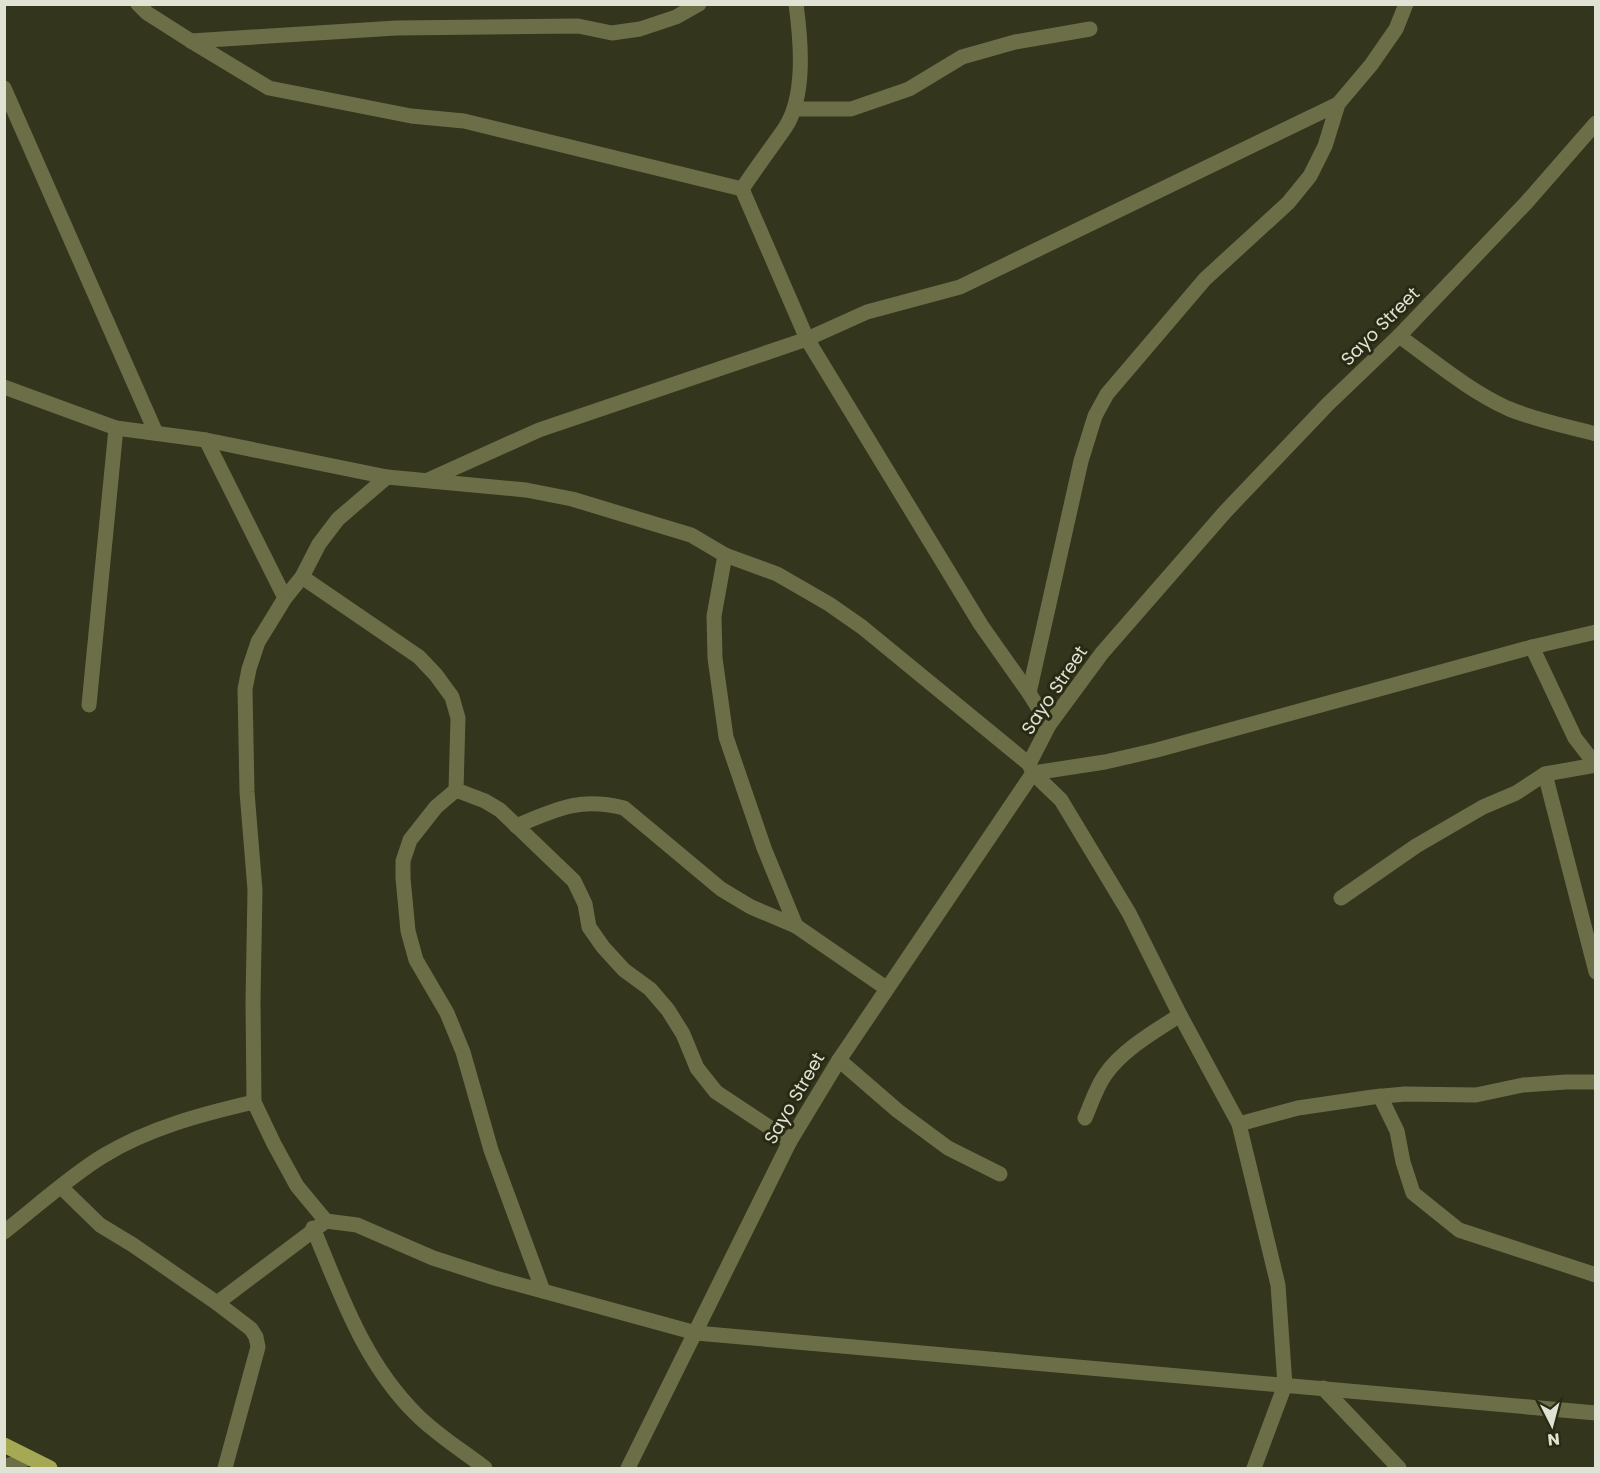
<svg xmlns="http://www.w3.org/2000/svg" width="1600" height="1473" font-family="Poppins,sans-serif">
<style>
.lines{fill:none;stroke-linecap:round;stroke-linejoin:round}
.minor{stroke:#6c6e47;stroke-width:15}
.tertiary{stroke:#6c6e47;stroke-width:15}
.primary{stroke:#a5a953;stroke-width:15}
.labels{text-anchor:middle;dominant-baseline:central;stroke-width:6;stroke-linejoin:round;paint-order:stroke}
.street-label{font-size:18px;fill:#e0e2d3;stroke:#292a13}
</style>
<rect width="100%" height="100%" fill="#33351c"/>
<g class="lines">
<g class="minor">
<polyline points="138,4 147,13 191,41 269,88 411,116 464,121 742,189"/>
<polyline points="191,41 396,28 578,26 612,33 640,29 676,17 699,4"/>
<polyline points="4,88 156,433"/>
<polyline points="794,109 851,109 909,89 962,57 1015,42 1090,29"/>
<polyline points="742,189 807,339 981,625 1029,693 1049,725"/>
<path d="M 742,189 C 756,168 771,148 785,128 C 806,96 801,41 796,4"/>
<path d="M 1399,336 C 1434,361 1468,390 1507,408 C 1535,420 1566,426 1596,434"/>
<polyline points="4,387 116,428 206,440 387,477 526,490 572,499 691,535 725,555 777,574 829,604 862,627 1029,764"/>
<polyline points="206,440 285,598"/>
<polyline points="428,480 539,430 807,339 867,312 960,287 1338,104"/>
<polyline points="725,555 714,616 715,658 726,737 764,848 796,926"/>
<polyline points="302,577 419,657 436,675 452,697 458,718 456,790 436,807 410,840 403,861 403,878 408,931 416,960 447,1013 463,1052 491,1150 543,1291"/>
<polyline points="1532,647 1575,738 1596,765"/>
<polyline points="1029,693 1081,461 1095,416 1107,394 1205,279 1288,203 1310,176 1325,146 1338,104 1371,65 1396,29 1406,4"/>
<polyline points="89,705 116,428"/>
<polyline points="1033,773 1061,800 1129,913 1180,1015 1239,1124 1278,1285 1285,1385 1254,1468"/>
<polyline points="1033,773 1105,762 1157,750 1532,647 1596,632"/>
<polyline points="1545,774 1596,972"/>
<polyline points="456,790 485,801 500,810 574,881 585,904 589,927 603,947 624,970 650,989 668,1010 683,1034 697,1068 716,1092 790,1141"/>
<path d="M 516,826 C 557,809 579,797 624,808 L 721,889 L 751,907 L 796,926 L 886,988"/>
<polyline points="1341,898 1416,846 1483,807 1516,793 1545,774 1596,765"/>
<polyline points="839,1060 898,1111 948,1148 1000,1174"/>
<polyline points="1380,1096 1397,1131 1403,1162 1413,1193 1459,1230 1596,1275"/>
<path d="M 1085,1118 C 1091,1104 1096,1088 1105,1075 C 1122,1050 1155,1031 1180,1015"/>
<polyline points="1239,1124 1298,1108 1373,1097 1405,1094 1476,1095 1523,1085 1566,1082 1596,1082"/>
<polyline points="61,1187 100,1225 133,1245 217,1303 251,1329 256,1337 258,1347 225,1468"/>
<polyline points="326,1221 357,1225 433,1258 495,1278 696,1333 1596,1413"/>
<path d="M 313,1228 C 341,1295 364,1363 417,1415 C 437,1435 463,1451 485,1468"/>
<path d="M 4,1232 C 35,1208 70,1176 103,1156 C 149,1128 202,1114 254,1102"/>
<polyline points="217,1303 326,1221 297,1186 274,1144 254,1102 253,1001 255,890 247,792 245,689 249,669 258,642 285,598 302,577 319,544 338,519 387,477"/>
<polyline points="1323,1388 1399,1468"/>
</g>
<g class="tertiary">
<polyline points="4,1467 29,1458"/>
<polyline points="628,1468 790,1141 839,1060 1033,773 1029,764 1049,725 1102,653 1225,512 1328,404 1399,336 1526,203 1596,123"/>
</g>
<polyline class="primary" points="4,1445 50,1468"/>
</g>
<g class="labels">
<g class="street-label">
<text transform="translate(1380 326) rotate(-45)">Sayo Street</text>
<text transform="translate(1054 690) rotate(-56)">Sayo Street</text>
<text transform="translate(794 1098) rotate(-60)">Sayo Street</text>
</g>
</g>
<rect width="1600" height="1473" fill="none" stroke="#e0e2d3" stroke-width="12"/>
<g transform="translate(1552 1425) rotate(174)" stroke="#292a13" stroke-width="4.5" paint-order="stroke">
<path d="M0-4.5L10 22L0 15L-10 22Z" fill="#e0e2d3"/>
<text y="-9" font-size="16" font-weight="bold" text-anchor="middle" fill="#e0e2d3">N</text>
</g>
</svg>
